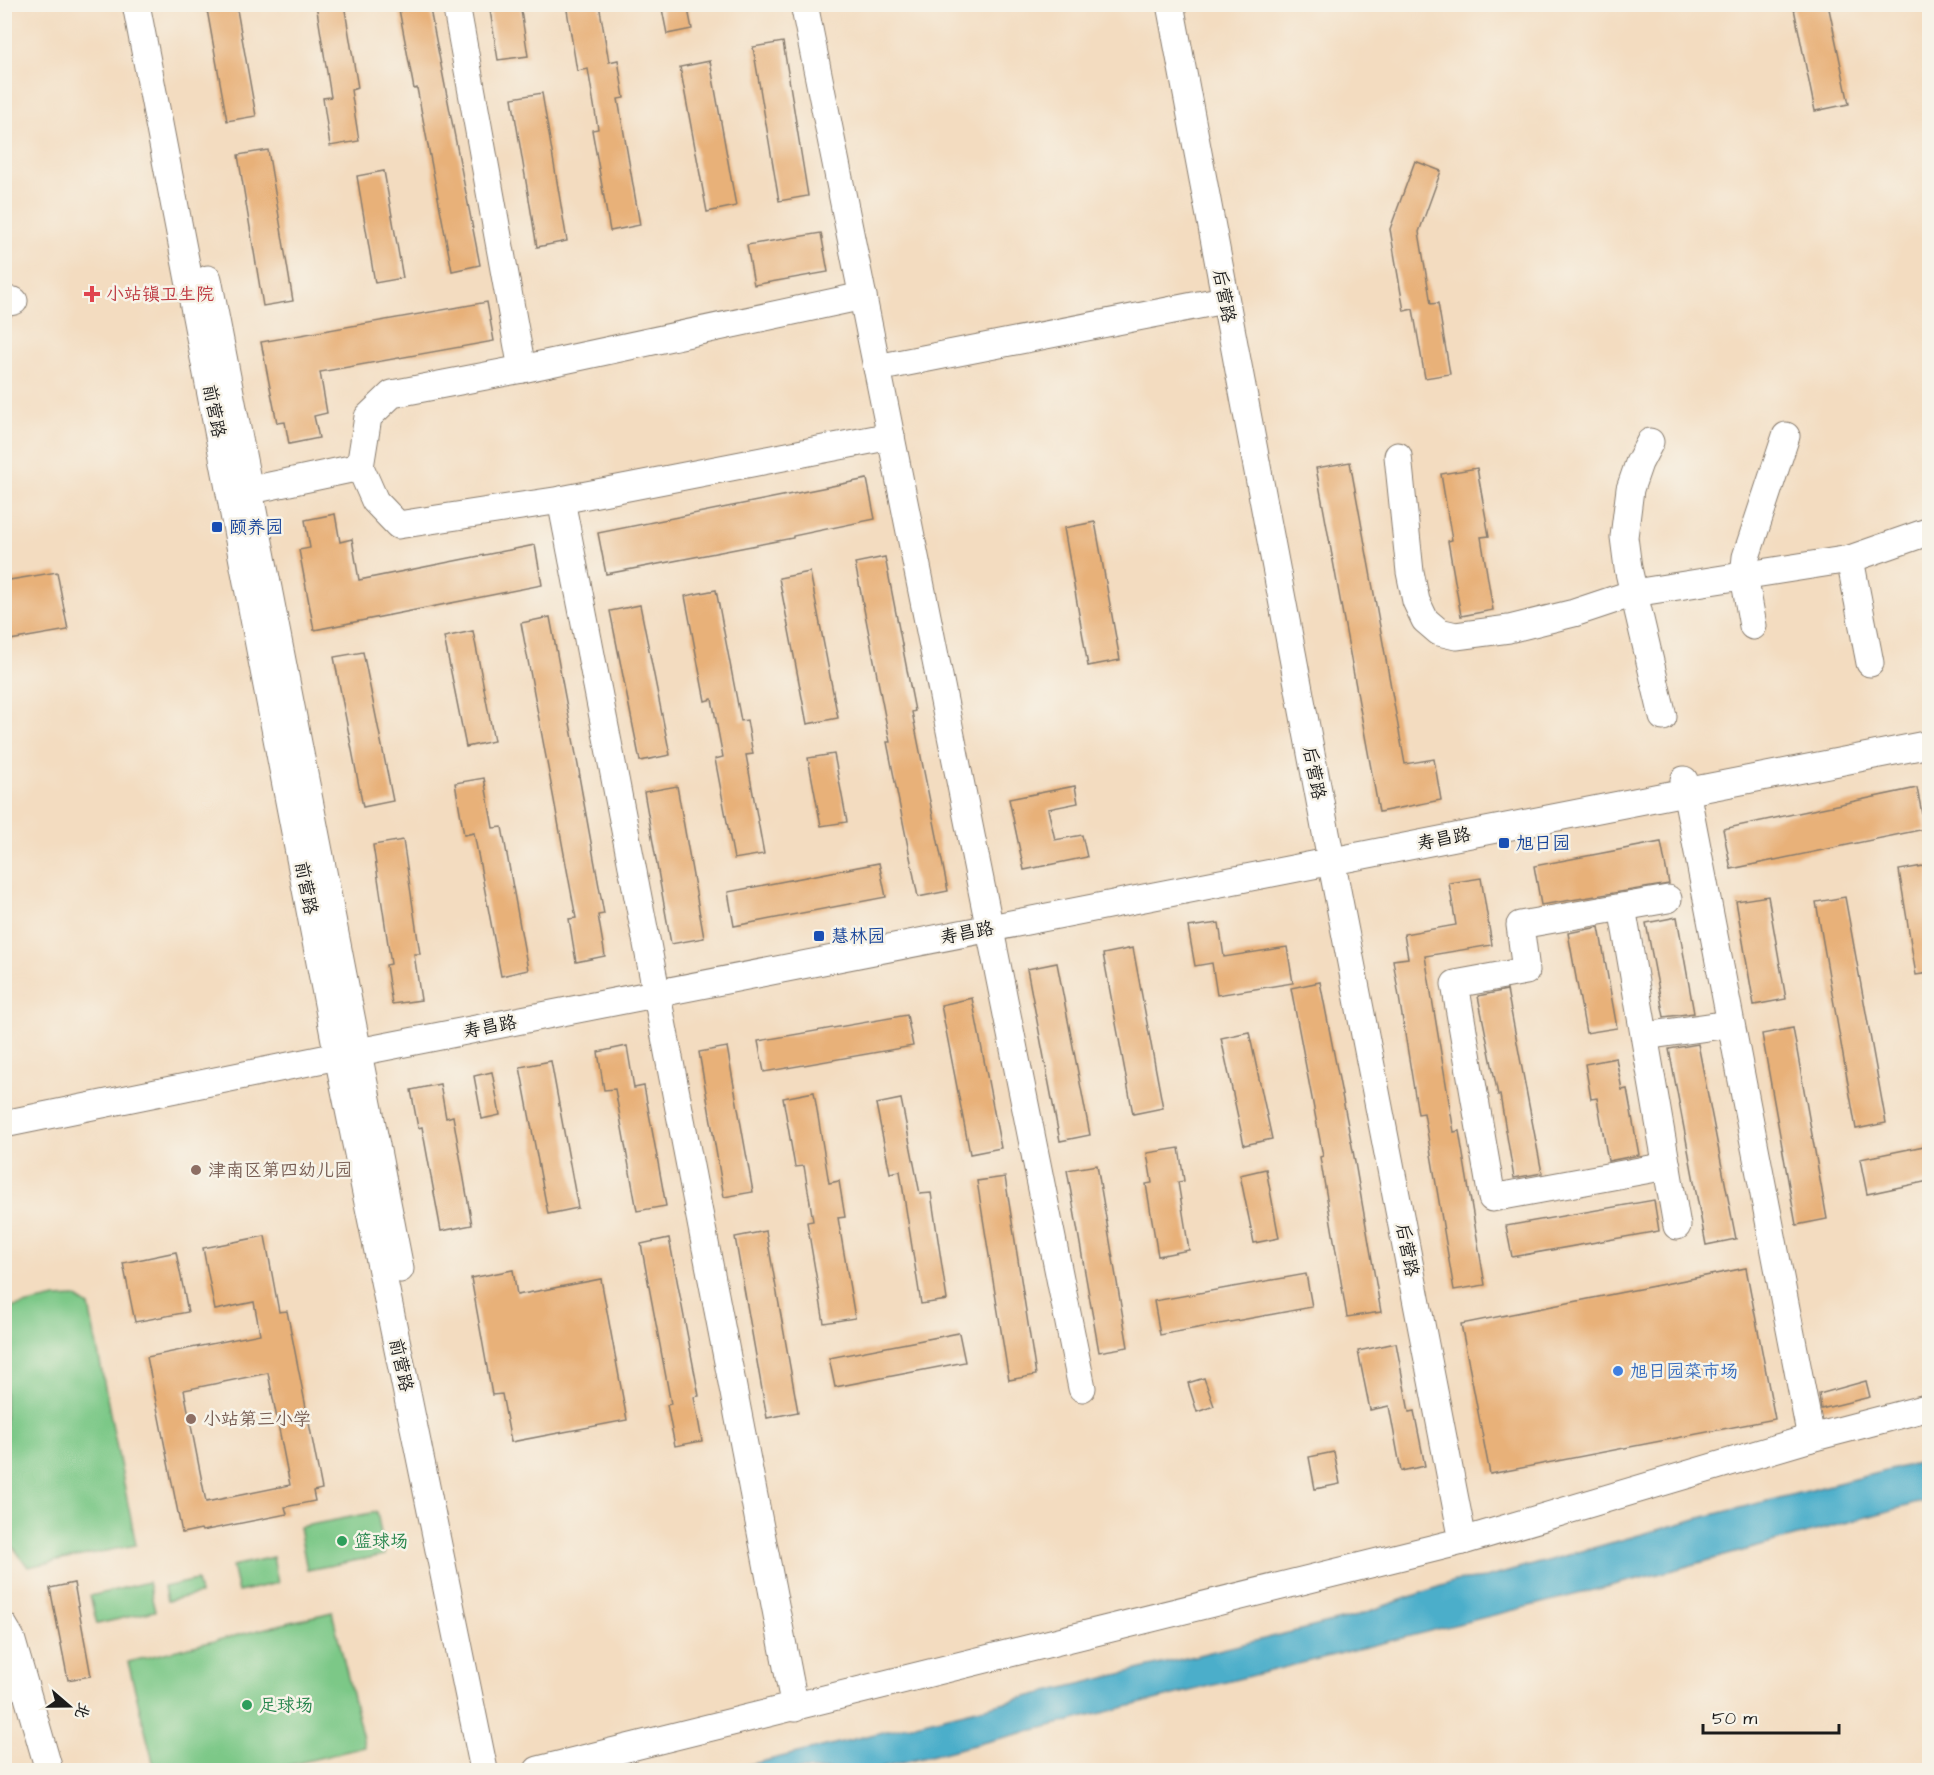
<svg xmlns="http://www.w3.org/2000/svg" width="1934" height="1775" font-family="'Architects Daughter','LXGW WenKai TC',sans-serif">
<style>
.green{fill:#7cc887;stroke:#4c7252;stroke-width:1.5}
.water{fill:#4baeca;stroke:#346573;stroke-width:1.5}
.building{fill:#e8b179;fill-rule:evenodd}
.lines{fill:none;stroke-linecap:round;stroke-linejoin:round}
.minor-casing{stroke:#887c6e;stroke-width:29}
.minor{stroke:#fff;stroke-width:27}
.health-dot{fill:#e0444e;stroke:#f7f3e8;stroke-width:2}
.transit-dot{fill:#1a4fb4;stroke:#f7f3e8;stroke-width:2}
.education-dot{fill:#8d6e63;stroke:#f7f3e8;stroke-width:2}
.shop-dot{fill:#3f7fe0;stroke:#f7f3e8;stroke-width:2}
.leisure-dot{fill:#2e9e5b;stroke:#f7f3e8;stroke-width:2}
.labels{text-anchor:middle;dominant-baseline:central;stroke-width:5;stroke-linejoin:round;paint-order:stroke}
.health-label{font-size:18px;fill:#be3a42;stroke:#f7f3e8;text-anchor:start}
.street-label{font-size:18px;fill:#1c1c1c;stroke:#f7f3e8}
.transit-label{font-size:18px;fill:#164399;stroke:#f7f3e8;text-anchor:start}
.education-label{font-size:18px;fill:#785e54;stroke:#f7f3e8;text-anchor:start}
.shop-label{font-size:18px;fill:#366cbe;stroke:#f7f3e8;text-anchor:start}
.leisure-label{font-size:18px;fill:#27864d;stroke:#f7f3e8;text-anchor:start}
</style>
<rect width="100%" height="100%" fill="#f7f3e8"/>
<filter id="ink" filterUnits="userSpaceOnUse"><feTurbulence type="fractalNoise" baseFrequency=".0167" numOctaves="2"/><feDisplacementMap in="SourceGraphic" scale="12" xChannelSelector="R" yChannelSelector="G"/><feConvolveMatrix kernelMatrix="1 2 1 2 8 2 1 2 1" color-interpolation-filters="sRGB"/></filter>
<filter id="wash" filterUnits="userSpaceOnUse"><feTurbulence type="fractalNoise" baseFrequency=".008" numOctaves="4" result="noise"/><feDisplacementMap in="SourceGraphic" scale="24" xChannelSelector="R" yChannelSelector="G"/><feGaussianBlur stdDeviation="1.35" result="paint"/><feColorMatrix in="noise" values="0 0 0 0 0 0 0 0 0 0 0 0 0 0 0 0 0 1.4 0 .05"/><feComposite in="paint" operator="in"/></filter>
<g filter="url(#wash)">
<rect width="100%" height="100%" fill="#f3dcc0"/>
<g class="green">
<polygon points="75,1297 89,1306 136,1545 28,1567 5,1536 5,1309 55,1298"/>
<polygon points="377,1512 385,1555 307,1570 299,1527"/>
<polygon points="273,1557 278,1583 238,1592 232,1566"/>
<polygon points="197,1580 200,1594 167,1601 164,1587"/>
<polygon points="148,1582 155,1611 97,1624 90,1596"/>
<polygon points="332,1612 365,1747 269,1770 155,1770 128,1662"/>
</g>
<polygon class="water" points="1929,1460 1929,1500 1666,1572 874,1770 728,1770 1353,1617 1455,1581 1486,1578 1696,1519"/>
<g id="blocks">
<g class="building">
<polygon points="206,4 236,4 256,116 227,121"/>
<polygon points="316,4 344,4 358,88 351,90 359,141 330,146 323,98 331,97"/>
<polygon points="398,4 429,4 480,265 452,271 417,88 414,89"/>
<polygon points="489,4 520,4 528,56 498,60"/>
<polygon points="566,4 599,4 609,62 618,60 624,98 618,99 640,225 610,231 592,130 598,129 588,69 577,71"/>
<polygon points="661,4 687,4 692,29 667,34"/>
<polygon points="1793,4 1828,4 1849,104 1815,111"/>
<polygon points="783,42 808,196 779,201 753,47"/>
<polygon points="710,61 736,206 707,212 680,67"/>
<polygon points="542,93 567,241 537,247 512,98"/>
<polygon points="268,150 293,301 263,306 238,155"/>
<polygon points="1415,161 1441,171 1419,232 1431,304 1438,303 1450,374 1425,378 1413,309 1404,311 1390,229"/>
<polygon points="384,171 403,278 375,283 357,176"/>
<polygon points="821,233 828,272 754,285 747,245"/>
<polygon points="487,302 494,341 320,372 327,413 314,416 319,438 289,444 285,422 277,423 261,342"/>
<polygon points="1350,462 1405,764 1434,759 1441,800 1379,812 1316,468"/>
<polygon points="1477,468 1489,536 1481,537 1493,610 1461,616 1448,541 1452,540 1441,474"/>
<polygon points="867,479 875,519 793,536 793,538 606,574 598,533"/>
<polygon points="335,514 340,542 352,539 359,580 535,545 542,585 314,630 299,550 310,548 305,520"/>
<polygon points="1095,522 1120,660 1088,666 1064,528"/>
<polygon points="885,557 915,711 912,712 948,891 918,897 887,742 890,742 855,563"/>
<polygon points="57,572 68,630 4,641 4,581"/>
<polygon points="810,572 838,718 807,724 779,578"/>
<polygon points="716,590 741,721 747,720 753,754 746,755 764,854 734,859 715,759 723,757 712,699 705,701 685,596"/>
<polygon points="640,605 670,755 640,761 610,611"/>
<polygon points="550,617 580,776 579,776 604,914 598,915 605,956 576,962 569,919 576,918 521,623"/>
<polygon points="473,631 494,741 466,747 444,637"/>
<polygon points="363,652 393,801 363,807 334,657"/>
<polygon points="834,754 847,822 821,826 808,758"/>
<polygon points="484,778 493,828 502,827 528,970 501,976 474,833 464,835 455,783"/>
<polygon points="677,786 704,938 671,944 644,792"/>
<polygon points="1075,786 1078,803 1048,809 1055,840 1082,835 1087,857 1024,870 1009,799"/>
<polygon points="1917,788 1925,829 1731,869 1723,829"/>
<polygon points="403,840 420,954 414,954 421,1000 392,1004 386,965 391,964 373,845"/>
<polygon points="1661,842 1669,884 1541,905 1534,866"/>
<polygon points="879,863 886,897 734,926 728,892"/>
<polygon points="1929,865 1929,973 1916,975 1899,870"/>
<polygon points="1481,878 1492,945 1425,956 1454,1132 1459,1131 1485,1285 1454,1290 1424,1113 1418,1114 1393,960 1408,958 1404,934 1456,925 1449,883"/>
<polygon points="1768,896 1786,999 1754,1005 1736,901"/>
<polygon points="1845,897 1886,1123 1856,1129 1816,902"/>
<polygon points="1677,917 1694,1013 1664,1017 1646,923"/>
<polygon points="1219,923 1224,957 1287,947 1293,983 1217,995 1212,963 1195,966 1188,927"/>
<polygon points="1599,927 1617,1028 1586,1033 1568,933"/>
<polygon points="1133,948 1163,1108 1133,1114 1103,954"/>
<polygon points="1057,963 1090,1135 1060,1141 1027,969"/>
<polygon points="1320,982 1353,1151 1381,1312 1347,1317 1320,1157 1323,1156 1291,988"/>
<polygon points="1507,990 1542,1173 1514,1178 1500,1095 1498,1095 1478,996"/>
<polygon points="972,998 1001,1148 970,1154 941,1005"/>
<polygon points="907,1015 913,1046 764,1072 758,1041"/>
<polygon points="1793,1028 1827,1219 1796,1225 1762,1034"/>
<polygon points="1249,1032 1272,1139 1244,1145 1221,1038"/>
<polygon points="1698,1044 1736,1239 1706,1245 1669,1049"/>
<polygon points="627,1046 634,1088 644,1086 666,1206 637,1211 615,1089 604,1090 598,1052"/>
<polygon points="727,1047 753,1192 724,1197 699,1052"/>
<polygon points="1616,1058 1622,1090 1627,1089 1639,1155 1608,1161 1597,1098 1591,1099 1585,1064"/>
<polygon points="551,1061 578,1208 548,1214 520,1067"/>
<polygon points="492,1072 500,1115 482,1119 474,1076"/>
<polygon points="440,1084 446,1118 453,1116 472,1225 441,1231 422,1127 418,1128 411,1090"/>
<polygon points="814,1092 829,1183 839,1181 845,1217 838,1218 855,1318 824,1323 807,1222 813,1221 804,1166 795,1167 783,1098"/>
<polygon points="901,1099 920,1194 931,1193 947,1300 921,1304 900,1171 890,1173 876,1104"/>
<polygon points="1929,1145 1929,1181 1867,1194 1860,1159"/>
<polygon points="1179,1148 1184,1181 1178,1182 1189,1250 1158,1256 1146,1184 1152,1183 1147,1153"/>
<polygon points="1097,1165 1128,1347 1099,1352 1067,1170"/>
<polygon points="1266,1169 1279,1238 1254,1243 1240,1175"/>
<polygon points="1005,1177 1036,1375 1009,1380 977,1181"/>
<polygon points="1654,1200 1659,1231 1512,1257 1506,1226"/>
<polygon points="766,1231 798,1412 767,1418 735,1237"/>
<path d="M 265,1236 L 279,1312 L 287,1311 L 322,1489 L 313,1491 L 315,1501 L 285,1507 L 287,1514 L 202,1531 L 201,1529 L 182,1533 L 147,1357 L 260,1334 L 254,1302 L 215,1310 L 203,1248 ZM 268,1373 L 290,1485 L 206,1502 L 184,1390 Z"/>
<polygon points="669,1238 699,1396 694,1397 702,1441 675,1446 667,1405 671,1404 641,1244"/>
<polygon points="176,1252 188,1312 135,1322 123,1263"/>
<polygon points="1746,1268 1775,1419 1490,1474 1461,1324"/>
<polygon points="513,1270 517,1295 601,1279 627,1420 511,1442 502,1394 492,1395 471,1278"/>
<polygon points="1306,1274 1312,1307 1160,1335 1154,1301"/>
<polygon points="959,1333 965,1362 835,1387 829,1358"/>
<polygon points="1396,1343 1409,1412 1414,1411 1425,1466 1401,1471 1389,1406 1370,1410 1358,1351"/>
<polygon points="1204,1378 1214,1406 1197,1412 1188,1383"/>
<polygon points="1866,1381 1870,1397 1821,1409 1819,1394"/>
<polygon points="1334,1452 1340,1484 1315,1489 1309,1457"/>
<polygon points="74,1583 91,1676 68,1680 50,1588"/>
</g>
</g>
</g>
<g filter="url(#ink)">
<use href="#blocks" fill-opacity="0" stroke="#887c6e" stroke-width="1.5"/>
<g class="lines">
<defs>
<g id="minor">
<polyline points="136,4 338,1056 484,1770"/>
<polyline points="456,4 522,369"/>
<polyline points="804,4 1082,1388"/>
<polyline points="1170,4 1329,849 1463,1541"/>
<polyline points="208,279 400,1269"/>
<polyline points="863,296 522,369 392,394 368,417 360,467 375,501 398,525 561,500 891,436"/>
<polyline points="4,303 14,301"/>
<polyline points="877,368 1224,300"/>
<polyline points="1650,442 1639,463 1630,489 1624,537 1628,568 1663,717"/>
<polyline points="1398,456 1410,572 1416,601 1425,620 1439,632 1456,636 1509,629 1574,613 1634,593 1850,559 1930,531"/>
<polyline points="232,494 360,467"/>
<polyline points="561,500 795,1708"/>
<polyline points="1850,559 1870,663"/>
<polyline points="1753,626 1744,576 1746,557 1786,436"/>
<polyline points="1684,780 1811,1438"/>
<polyline points="1622,907 1677,1226"/>
<polyline points="1645,1036 1715,1026"/>
<polyline points="4,1124 338,1056 1930,744"/>
<polyline points="1667,1166 1492,1198 1455,984 1526,971 1520,925 1668,899"/>
<polyline points="4,1626 11,1638 49,1770"/>
<polyline points="538,1770 1463,1541 1811,1438 1930,1407"/>
</g>
</defs>
<use href="#minor" class="minor-casing"/>
<use href="#minor" class="minor"/>
</g>
</g>
<path class="health-dot" d="M89 285h6v6h6v6h-6v6h-6v-6h-6v-6h6z"/>
<g class="transit-dot">
<rect x="211" y="521" width="12" height="12" rx="3"/>
<rect x="1498" y="837" width="12" height="12" rx="3"/>
<rect x="813" y="930" width="12" height="12" rx="3"/>
</g>
<g class="education-dot">
<circle cx="196" cy="1170" r="6"/>
<circle cx="191" cy="1419" r="6"/>
</g>
<circle class="shop-dot" cx="1618" cy="1371" r="6"/>
<g class="leisure-dot">
<circle cx="342" cy="1541" r="6"/>
<circle cx="247" cy="1705" r="6"/>
</g>
<g class="labels">
<g class="health-label">
<text x="106" y="294">小站镇卫生院</text>
</g>
<g class="street-label">
<text transform="translate(1224 296) rotate(79)">后营路</text>
<text transform="translate(214 411) rotate(79)">前营路</text>
<text transform="translate(1314 773) rotate(79)">后营路</text>
<text transform="translate(1444 839) rotate(-11)">寿昌路</text>
<text transform="translate(306 888) rotate(79)">前营路</text>
<text transform="translate(967 933) rotate(-11)">寿昌路</text>
<text transform="translate(490 1027) rotate(-11)">寿昌路</text>
<text transform="translate(1407 1250) rotate(79)">后营路</text>
<text transform="translate(401 1365) rotate(78)">前营路</text>
</g>
<g class="transit-label">
<text x="229" y="527">颐养园</text>
<text x="1516" y="843">旭日园</text>
<text x="831" y="936">慧林园</text>
</g>
<g class="education-label">
<text x="208" y="1170">津南区第四幼儿园</text>
<text x="203" y="1419">小站第三小学</text>
</g>
<g class="shop-label">
<text x="1630" y="1371">旭日园菜市场</text>
</g>
<g class="leisure-label">
<text x="354" y="1541">篮球场</text>
<text x="259" y="1705">足球场</text>
</g>
</g>
<rect width="1934" height="1775" fill="none" stroke="#f7f3e8" stroke-width="24"/>
<g transform="translate(69 1706) rotate(110)" stroke="#f7f3e8" stroke-width="4.5" paint-order="stroke">
<path d="M0-4.5L10 22L0 15L-10 22Z" fill="#1c1c1c"/>
<text y="-9" font-size="16" font-weight="bold" text-anchor="middle" fill="#1c1c1c">北</text>
</g>
<path d="M1703 1724v9h136v-9" fill="none" stroke="#1c1c1c" stroke-width="3"/>
<text x="1712" y="1724" font-size="18" fill="#1c1c1c" stroke="#f7f3e8" stroke-width="4.5" paint-order="stroke">50 m</text>
</svg>
